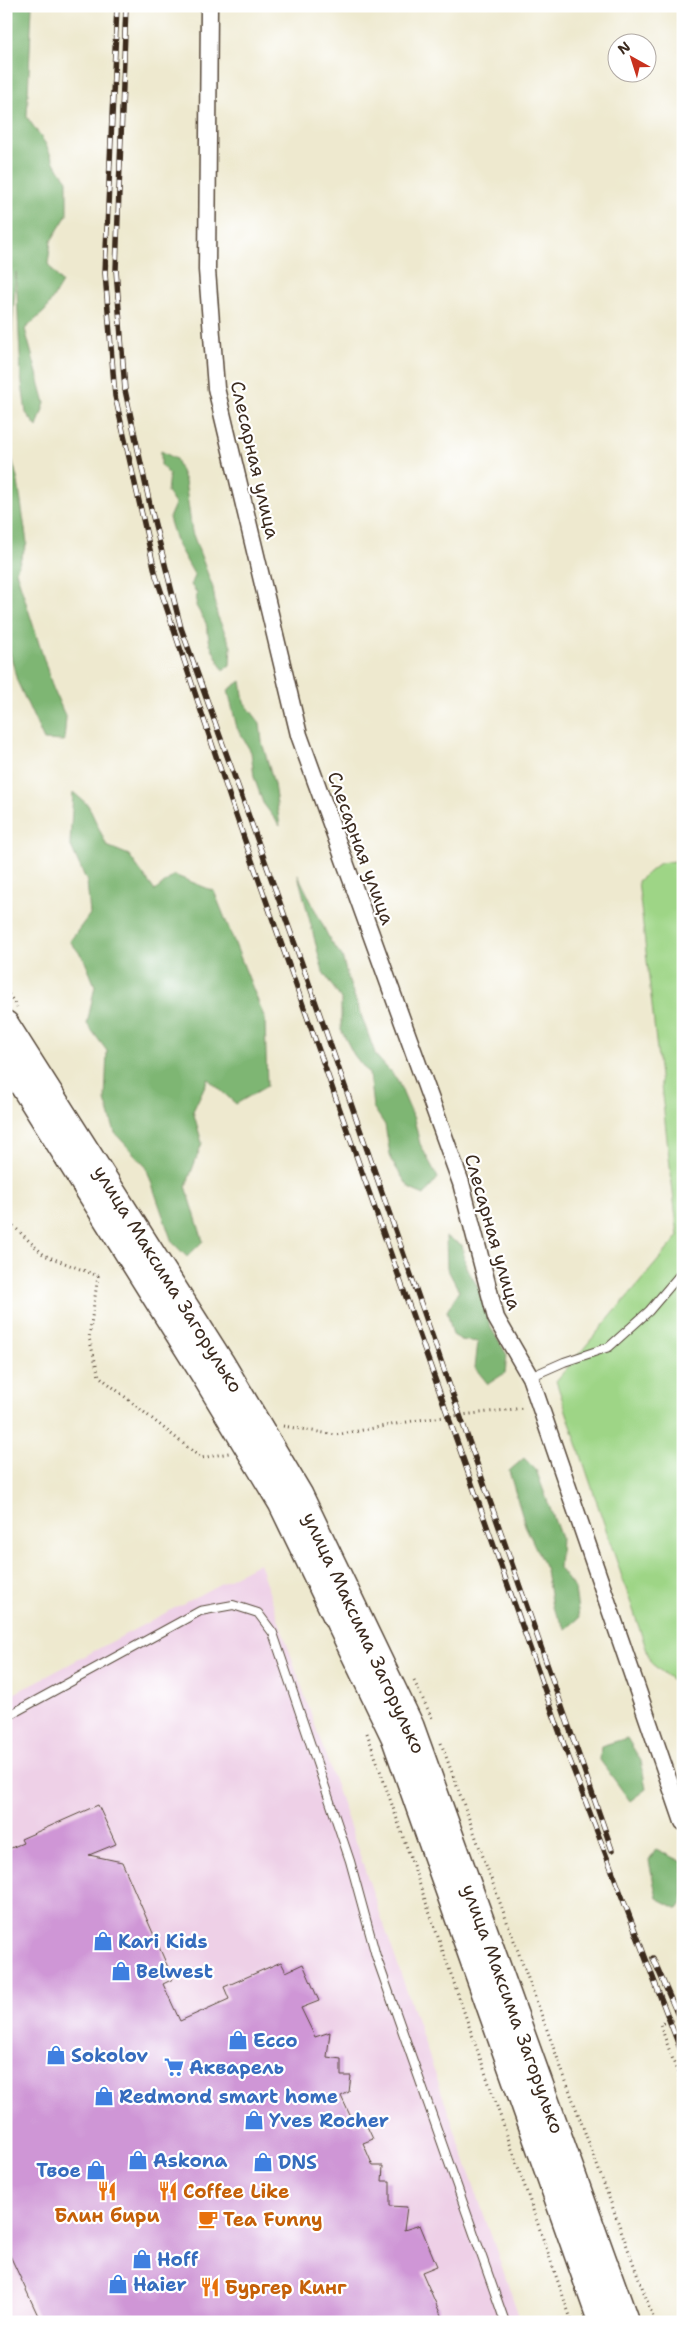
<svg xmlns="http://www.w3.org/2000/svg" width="689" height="2328" font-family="'Shantell Sans',sans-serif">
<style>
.built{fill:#eed0e7}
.green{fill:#9ed586;stroke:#6c8052}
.forest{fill:#7eb673;stroke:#5c7048}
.building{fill:#cf96d6}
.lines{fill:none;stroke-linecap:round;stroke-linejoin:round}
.lane-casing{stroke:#564739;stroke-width:10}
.street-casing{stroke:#564739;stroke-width:19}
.primary-casing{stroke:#564739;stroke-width:28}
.path{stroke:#564739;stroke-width:3;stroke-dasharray:1 4;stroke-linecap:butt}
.lane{stroke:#fff;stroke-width:8}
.street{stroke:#fff;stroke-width:16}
.primary{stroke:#fff;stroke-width:25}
.rail-casing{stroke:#3b2a1e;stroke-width:5.5}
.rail{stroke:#fff;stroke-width:4;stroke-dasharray:11;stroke-linecap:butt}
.labels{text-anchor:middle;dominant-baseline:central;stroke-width:4.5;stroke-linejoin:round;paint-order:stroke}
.street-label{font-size:19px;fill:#3b2a1e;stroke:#fff}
.shop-label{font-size:19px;font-weight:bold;fill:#366cbe;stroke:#fff;text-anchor:start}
.food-label{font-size:19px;font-weight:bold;fill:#c56008;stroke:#fff;text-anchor:start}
</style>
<rect width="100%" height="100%" fill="#fff"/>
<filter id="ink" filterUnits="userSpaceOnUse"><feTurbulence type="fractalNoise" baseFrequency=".02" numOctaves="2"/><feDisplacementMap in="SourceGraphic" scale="10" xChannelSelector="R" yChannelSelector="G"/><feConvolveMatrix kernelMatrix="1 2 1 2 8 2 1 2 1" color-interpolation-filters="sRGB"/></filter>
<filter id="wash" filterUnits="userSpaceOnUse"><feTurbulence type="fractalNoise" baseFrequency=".0096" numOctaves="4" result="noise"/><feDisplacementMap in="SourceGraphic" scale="20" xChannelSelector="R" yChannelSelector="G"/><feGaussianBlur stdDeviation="1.12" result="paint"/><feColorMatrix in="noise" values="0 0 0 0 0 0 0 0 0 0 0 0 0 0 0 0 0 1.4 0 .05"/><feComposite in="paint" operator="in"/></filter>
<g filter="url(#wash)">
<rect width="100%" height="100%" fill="#eee9cf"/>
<polygon class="built" points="259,1563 521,2322 6,2322 6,1698"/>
<polygon class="green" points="683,860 683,1689 651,1663 556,1381 678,1237 638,881 660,863"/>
<g class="forest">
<polygon points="6,6 32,6 27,117 45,143 55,164 67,180 67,215 51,241 48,264 62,283 45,311 25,329 45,403 37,427 26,413 21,376 16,272 6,411"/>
<polygon points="6,435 18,482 27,543 16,571 53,688 66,718 64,741 44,740 17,681 6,636"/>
<polygon points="161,451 176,459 185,481 192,532 213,588 217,615 231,646 230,665 223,670 210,644 206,623 196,606 197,593 191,585 195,576 177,544 169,518 175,504 167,492 169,474 161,465"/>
<polygon points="241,681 244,702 260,723 262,742 274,784 280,826 263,803 254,777 251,752 237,728 228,690"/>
<polygon points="73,792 88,805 107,846 129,855 155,891 174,875 214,891 265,1019 267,1086 236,1104 208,1079 193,1111 202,1143 186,1186 203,1241 187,1257 172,1242 146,1167 115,1133 105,1100 107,1051 87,1024 95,986 84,959 70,941 90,914 87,882 70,844"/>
<polygon points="298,875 331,942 342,956 348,979 376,1056 397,1079 414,1119 420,1144 438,1178 424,1195 410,1189 391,1160 385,1125 373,1107 369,1074 354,1055 341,1030 341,999 323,972"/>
<polygon points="446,1237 462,1245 466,1267 478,1287 491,1328 507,1355 505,1373 488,1384 475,1368 478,1342 461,1340 453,1335 447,1311 459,1291 447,1268"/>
<polygon points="524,1458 536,1470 561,1538 559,1568 575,1589 579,1618 566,1629 552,1607 546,1570 525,1525 509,1471"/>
<polygon points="627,1738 641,1761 646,1789 630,1801 600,1760 601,1746"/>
<polygon points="656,1849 683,1862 683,1902 678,1909 657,1898 649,1861"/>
</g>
<g id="blocks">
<polygon class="building" points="98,1805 116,1844 89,1855 122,1862 173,1979 163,1984 180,2021 229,1999 224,1987 281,1962 286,1972 303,1964 319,2001 301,2008 315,2037 330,2032 327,2057 341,2059 341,2076 351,2076 349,2092 341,2096 355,2126 365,2122 373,2139 363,2143 373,2166 383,2166 382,2181 390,2181 390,2206 407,2207 404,2230 420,2225 437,2266 422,2272 444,2322 41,2322 6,2247 6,1850 23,1843 21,1839"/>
</g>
</g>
<g filter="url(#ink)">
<use href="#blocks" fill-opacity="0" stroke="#564739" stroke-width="1"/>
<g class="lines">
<defs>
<g id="lane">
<polyline points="530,1377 564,1362 609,1347 649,1311 683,1271"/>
<polyline points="6,1717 200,1611 233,1605 258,1613 273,1633 350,1861 376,1956 505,2322"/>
</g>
<polyline id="street" points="209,6 207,270 216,388 299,735 461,1183 496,1318 530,1377 683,1822"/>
<g id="primary">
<polyline points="6,1024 221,1362 300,1495 411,1726 626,2322"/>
<polyline points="6,1059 204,1375 281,1503 394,1737 601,2322"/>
</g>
</defs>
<use href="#lane" class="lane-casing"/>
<use href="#street" class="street-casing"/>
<use href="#primary" class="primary-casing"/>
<g class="path">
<polyline points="6,990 17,1007"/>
<polyline points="6,1219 44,1255 98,1276 89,1338 99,1376 201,1458 229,1453"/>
<polyline points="283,1426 336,1435 418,1420 524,1408"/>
<polyline points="414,1681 432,1718"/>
<polyline points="367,1733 572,2322"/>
<polyline points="441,1743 655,2322"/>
<polyline points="683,2017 660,2024 683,2088"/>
<polyline points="6,2314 10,2322"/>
</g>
<use href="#lane" class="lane"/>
<use href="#street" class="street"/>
<use href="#primary" class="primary"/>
<defs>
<g id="rail">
<polyline points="117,6 105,273 115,396 156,576 232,804 567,1753 683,2056"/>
<polyline points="126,6 116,270 125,390 150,505 181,628 306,975 612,1850"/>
<polyline points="653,1958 683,2027"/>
</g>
</defs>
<use href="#rail" class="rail-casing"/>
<use href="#rail" class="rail"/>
</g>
</g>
<defs>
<symbol id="shop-bare" viewBox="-9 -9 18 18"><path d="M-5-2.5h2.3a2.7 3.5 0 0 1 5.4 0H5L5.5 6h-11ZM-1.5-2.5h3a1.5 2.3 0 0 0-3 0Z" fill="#3f7fe0" stroke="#fff" stroke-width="2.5" paint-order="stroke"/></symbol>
<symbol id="supermarket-bare" viewBox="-9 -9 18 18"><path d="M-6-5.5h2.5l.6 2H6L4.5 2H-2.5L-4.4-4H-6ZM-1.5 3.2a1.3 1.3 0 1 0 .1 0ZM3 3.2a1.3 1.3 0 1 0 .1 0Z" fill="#3f7fe0" stroke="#fff" stroke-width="2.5" paint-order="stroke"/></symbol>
<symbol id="restaurant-bare" viewBox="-9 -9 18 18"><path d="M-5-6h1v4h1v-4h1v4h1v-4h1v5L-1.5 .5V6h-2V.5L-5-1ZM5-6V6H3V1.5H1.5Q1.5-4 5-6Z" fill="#e8710a" stroke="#fff" stroke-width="2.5" paint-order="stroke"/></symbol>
<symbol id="cafe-bare" viewBox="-9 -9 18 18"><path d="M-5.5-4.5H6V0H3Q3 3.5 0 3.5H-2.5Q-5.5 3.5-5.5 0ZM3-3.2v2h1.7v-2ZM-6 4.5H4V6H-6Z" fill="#e8710a" stroke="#fff" stroke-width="2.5" paint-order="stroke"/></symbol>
</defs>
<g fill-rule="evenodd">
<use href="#shop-bare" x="89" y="1927" width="28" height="28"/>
<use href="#shop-bare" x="107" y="1957" width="28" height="28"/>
<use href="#shop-bare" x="224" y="2026" width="28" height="28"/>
<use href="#shop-bare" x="42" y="2041" width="28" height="28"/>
<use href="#supermarket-bare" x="160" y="2053" width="28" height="28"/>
<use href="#shop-bare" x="90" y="2082" width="28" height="28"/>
<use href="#shop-bare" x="240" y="2106" width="28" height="28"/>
<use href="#shop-bare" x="124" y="2146" width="28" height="28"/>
<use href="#shop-bare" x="249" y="2148" width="28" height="28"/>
<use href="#shop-bare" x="82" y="2156" width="28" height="28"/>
<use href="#restaurant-bare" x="93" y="2177" width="28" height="28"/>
<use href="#restaurant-bare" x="154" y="2177" width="28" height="28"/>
<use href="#cafe-bare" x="194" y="2205" width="28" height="28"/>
<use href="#shop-bare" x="128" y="2245" width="28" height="28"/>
<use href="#shop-bare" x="104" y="2270" width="28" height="28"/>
<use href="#restaurant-bare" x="196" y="2273" width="28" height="28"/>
</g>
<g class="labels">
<g class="street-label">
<text transform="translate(255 460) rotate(77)">Слесарная улица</text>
<text transform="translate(361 848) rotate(70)">Слесарная улица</text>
<text transform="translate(493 1232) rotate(74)">Слесарная улица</text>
<text transform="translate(168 1279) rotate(58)">улица Максима Загорулько</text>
<text transform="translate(364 1633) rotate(65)">улица Максима Загорулько</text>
<text transform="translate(513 2009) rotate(70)">улица Максима Загорулько</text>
</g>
<g class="shop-label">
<text x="118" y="1941">Kari Kids</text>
<text x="136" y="1971">Belwest</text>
<text x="253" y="2040">Ecco</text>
<text x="71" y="2055">Sokolov</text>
<text x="189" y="2067">Акварель</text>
<text x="119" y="2096">Redmond smart home</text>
<text x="269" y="2120">Yves Rocher</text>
<text x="153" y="2160">Askona</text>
<text x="278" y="2162">DNS</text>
<text x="81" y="2170" text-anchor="end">Твое</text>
<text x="157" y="2259">Hoff</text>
<text x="133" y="2284">Haier</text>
</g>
<g class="food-label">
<text x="183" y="2191">Coffee Like</text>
<text x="107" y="2215" text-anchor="middle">Блин бири</text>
<text x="223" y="2219">Tea Funny</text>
<text x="225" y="2287">Бургер Кинг</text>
</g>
</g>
<rect width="689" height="2328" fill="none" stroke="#fff" stroke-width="25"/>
<g transform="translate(632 58) rotate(321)"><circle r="24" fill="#ffffff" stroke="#b1aaa5"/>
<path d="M0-4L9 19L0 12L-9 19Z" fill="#c8321e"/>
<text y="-8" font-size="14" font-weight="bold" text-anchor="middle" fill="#3b2a1e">N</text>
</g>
</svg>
